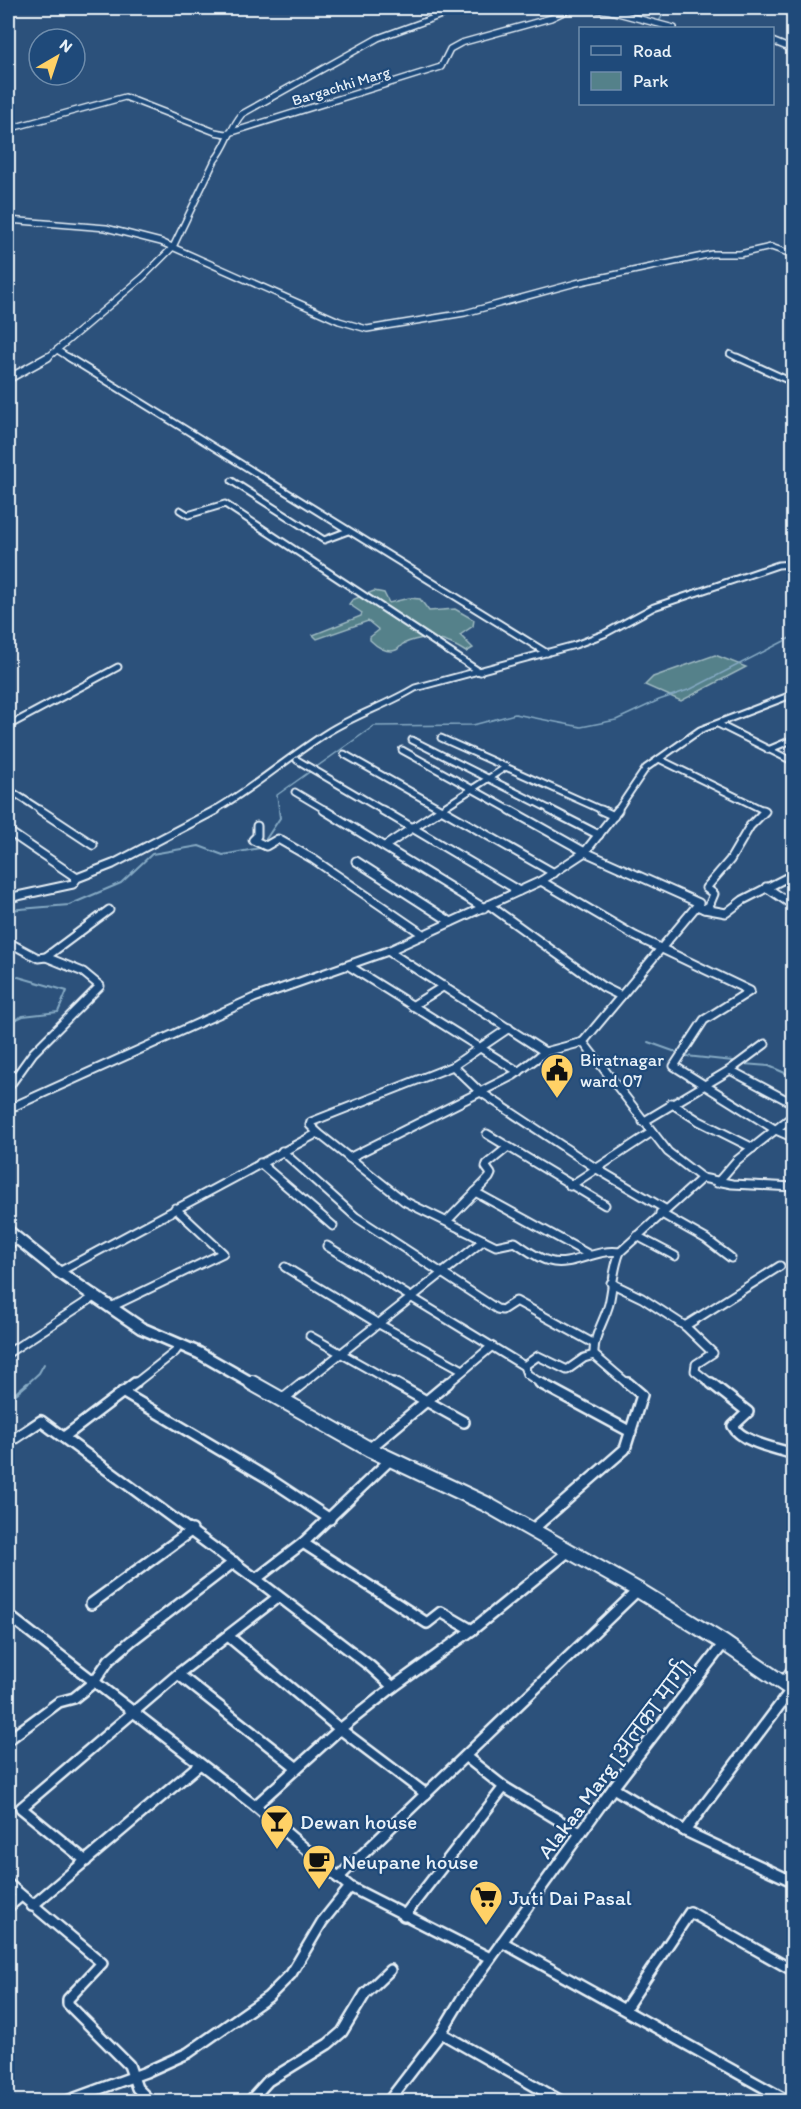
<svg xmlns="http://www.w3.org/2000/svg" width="801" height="2109" font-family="Itim,'Playpen Sans Deva',sans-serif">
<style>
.green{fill:#54818a;stroke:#9eb9c1;stroke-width:1.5}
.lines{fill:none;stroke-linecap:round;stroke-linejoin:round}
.stream-far2{stroke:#85a9c3;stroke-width:1.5}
.stream-far1{stroke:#85a9c3;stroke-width:2}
.stream{stroke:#85a9c3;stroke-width:3}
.minor-far3-casing{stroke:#e8f1f8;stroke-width:8}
.minor-far2-casing{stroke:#e8f1f8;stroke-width:9}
.minor-far1-casing{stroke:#e8f1f8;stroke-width:11}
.minor-casing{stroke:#e8f1f8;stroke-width:14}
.tertiary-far1-casing{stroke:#e8f1f8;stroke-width:8}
.tertiary-casing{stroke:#e8f1f8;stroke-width:10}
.primary-far1-casing{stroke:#e8f1f8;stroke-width:15}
.primary-casing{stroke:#e8f1f8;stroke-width:18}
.minor-far3{stroke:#1f4a7a;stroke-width:4.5}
.minor-far2{stroke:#1f4a7a;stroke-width:5}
.minor-far1{stroke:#1f4a7a;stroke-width:7}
.minor{stroke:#1f4a7a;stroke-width:9}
.tertiary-far1{stroke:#1f4a7a;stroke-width:5}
.tertiary{stroke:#1f4a7a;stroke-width:7}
.primary-far1{stroke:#1f4a7a;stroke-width:10}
.primary{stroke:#1f4a7a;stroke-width:14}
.labels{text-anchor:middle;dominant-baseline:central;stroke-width:4.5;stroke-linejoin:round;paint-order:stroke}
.far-street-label{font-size:15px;fill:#e8f1f8;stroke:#1f4a7a}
.poi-label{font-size:18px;fill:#e8f1f8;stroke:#1f4a7a;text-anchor:start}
.near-street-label{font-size:21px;fill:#e8f1f8;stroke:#1f4a7a}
.near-poi-label{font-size:21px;fill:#e8f1f8;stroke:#1f4a7a;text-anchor:start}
</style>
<rect width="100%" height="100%" fill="#2c517b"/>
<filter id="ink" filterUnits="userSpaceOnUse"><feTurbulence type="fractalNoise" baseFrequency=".0167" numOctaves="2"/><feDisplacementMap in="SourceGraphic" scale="12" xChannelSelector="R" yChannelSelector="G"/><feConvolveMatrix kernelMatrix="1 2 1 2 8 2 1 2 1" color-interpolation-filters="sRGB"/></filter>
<g filter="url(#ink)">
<g class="green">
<path d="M 374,591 L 384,593 L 389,603 L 409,598 L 420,599 L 429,611 L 455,609 L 474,620 L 473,626 L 460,635 L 473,648 L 466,652 C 446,639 426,633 403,644 C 400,646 399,649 396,650 C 387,654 376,646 370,640 L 370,637 L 379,630 L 368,621 L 317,639 L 313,635 L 361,616 L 362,613 L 349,604 L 352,600 Z"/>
<polygon points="715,655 746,667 681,701 645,685 653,677"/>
</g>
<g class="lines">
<g class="stream-far2">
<polyline points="658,23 667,8"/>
<polyline points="279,811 277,795 374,726 473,725 515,714 581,727 616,720 659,700 691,689 794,636"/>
</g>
<g class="stream-far1">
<polyline points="8,910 69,905 121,883 152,854 199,846 223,855 260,848 280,818 279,810"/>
<polyline points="8,974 67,991 58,1012 23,1016 8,1023"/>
<polyline points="648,1042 676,1052"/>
<polyline points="686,1056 733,1061"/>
<polyline points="743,1064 769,1066 794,1077"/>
<polyline points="26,1385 39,1373 44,1364"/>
</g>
<polyline class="stream" points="8,1400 28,1383"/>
<defs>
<g id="minor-far3">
<polyline points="57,350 71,359"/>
<polyline points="730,354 740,359"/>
</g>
<g id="minor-far2">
<polyline points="68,357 547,653"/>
<polyline points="737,357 794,383"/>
<polyline points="232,481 324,540 348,531"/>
<polyline points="180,510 188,515 225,504 480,672"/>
<polyline points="718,724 794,762"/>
<polyline points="8,726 118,667"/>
<polyline points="441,738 604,811"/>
<polyline points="412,740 553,811"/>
<polyline points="402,750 512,811"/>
<polyline points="768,750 794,739"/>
<polyline points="344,754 445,811"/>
<polyline points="659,759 765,811"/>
<polyline points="297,760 384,811"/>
<polyline points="8,789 42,811"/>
<polyline points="295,792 327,811"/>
<path d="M 213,811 C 254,788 288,757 328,732 C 355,715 387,705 415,688 L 575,645 L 604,634 L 654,607 L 778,565 L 794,564"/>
<polyline points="438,811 506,767"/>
<polyline points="617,811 646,768 700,730 794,694"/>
</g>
<g id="minor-far1">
<polyline points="40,810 93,845"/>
<polyline points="324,810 484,908"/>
<polyline points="382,810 519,891"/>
<polyline points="443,810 554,873"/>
<polyline points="510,810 585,852 699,903 583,1042 668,1152 702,1178 732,1184 794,1187"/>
<polyline points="550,810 599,835"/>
<polyline points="601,810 614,816"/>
<polyline points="257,826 257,836 253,840 266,846 278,839 313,859 424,935"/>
<polyline points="8,831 77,878"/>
<polyline points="385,846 440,810"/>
<polyline points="356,861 451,922"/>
<polyline points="541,881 635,936 750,991 704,1020 674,1066 776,1130 794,1138"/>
<polyline points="766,887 794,906"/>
<polyline points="8,898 73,884 77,878 113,864 216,810"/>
<polyline points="489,905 603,987 621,996"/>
<polyline points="697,906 704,909 709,906 714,894 706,888 730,860 750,826 765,811 763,810"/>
<polyline points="704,909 726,913 743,900 794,874"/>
<polyline points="8,942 38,958 46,957"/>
<polyline points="388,951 545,1052 583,1042"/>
<polyline points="349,966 519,1072"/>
<polyline points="412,1006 444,986"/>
<polyline points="453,1066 479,1091 597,1169 665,1209"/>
<polyline points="730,1070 794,1104"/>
<polyline points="8,1088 33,1053 100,986 83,972 46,957 109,910"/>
<polyline points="671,1103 699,1121 753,1148"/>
<polyline points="8,1109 254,998 388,951 541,881 585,852 618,810"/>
<polyline points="643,1122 730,1070 765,1044"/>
<path d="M 318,1133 L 404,1201 L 496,1246 L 515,1242 C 526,1249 536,1258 549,1261 C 571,1268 595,1248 620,1252"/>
<polyline points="487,1134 605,1205"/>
<polyline points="282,1151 356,1217 497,1309 502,1310 516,1301 593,1343"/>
<polyline points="349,1158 514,1075 545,1052"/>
<polyline points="260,1163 333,1226"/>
<polyline points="717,1183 736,1161 794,1115"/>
<polyline points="570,1186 652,1132"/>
<polyline points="475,1192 588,1254"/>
<polyline points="660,1213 706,1239 731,1258"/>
<polyline points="447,1221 489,1178 491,1174 486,1167 487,1164 508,1147"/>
<polyline points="637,1236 675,1256"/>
<polyline points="8,1245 18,1240"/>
<polyline points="327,1246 524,1366 527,1374 543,1385"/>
<polyline points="285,1267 377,1323 463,1370"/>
<polyline points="59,1272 318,1133 310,1125 311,1122 453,1066 509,1028"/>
<polyline points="611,1283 642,1298 685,1326 780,1266"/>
<polyline points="111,1307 223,1253 175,1208"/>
<polyline points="685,1326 713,1353 696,1364 695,1371 713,1385"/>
<polyline points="310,1336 397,1385"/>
<polyline points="8,1353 94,1297"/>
<polyline points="524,1366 538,1356 567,1370 584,1358 594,1355"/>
<polyline points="133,1385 175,1352 180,1345"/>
<polyline points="301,1385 484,1240"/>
<polyline points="446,1385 491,1347"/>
<path d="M 629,1385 L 594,1355 C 593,1336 604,1322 609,1304 C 613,1286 613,1269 620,1252 L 702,1178"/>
</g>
<g id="minor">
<polyline points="394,1383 464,1422"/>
<polyline points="540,1383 631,1432"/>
<path d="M 711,1383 L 748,1412 L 733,1426 C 741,1442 778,1449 794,1454"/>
<polyline points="122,1392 271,1480 330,1519"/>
<polyline points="283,1399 303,1383"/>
<polyline points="64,1437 135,1383"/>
<polyline points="8,1443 41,1421 256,1579"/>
<polyline points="369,1449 448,1383"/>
<polyline points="390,1460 303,1543 256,1579 370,1666 393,1687"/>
<polyline points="532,1530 625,1449 642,1395 628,1383"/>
<polyline points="303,1543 427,1623 441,1612 472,1630"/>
<polyline points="91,1604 192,1530"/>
<polyline points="8,1615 255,1806 350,1887 490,1958"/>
<polyline points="228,1636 340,1729 426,1794"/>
<polyline points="178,1674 296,1767"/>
<polyline points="783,1683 794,1668"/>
<polyline points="8,1740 59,1702 74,1698 94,1682 109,1660 131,1641 234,1562"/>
<polyline points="466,1757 504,1787 580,1833"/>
<polyline points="613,1788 685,1831 794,1882"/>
<polyline points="255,1806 340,1729 393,1687 472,1630 569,1551"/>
<polyline points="685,1831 791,1690"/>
<polyline points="86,1861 21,1808 178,1674 278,1597"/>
<polyline points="338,1878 638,1590"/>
<polyline points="8,1884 102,1963 68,1999 68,2004 129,2065 137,2088 151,2102"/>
<polyline points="32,1906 200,1764"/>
<polyline points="8,1907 21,1896"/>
<polyline points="404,1916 504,1787"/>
<polyline points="502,1942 790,2102"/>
<polyline points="625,2009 690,1912 794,1971"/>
<polyline points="441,2033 563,2102"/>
<polyline points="64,2102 146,2072 188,2053 268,1997 291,1974 322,1922 350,1887"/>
<polyline points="249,2102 268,2081 328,2044 342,2032 365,1994 390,1970"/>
<polyline points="388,2102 441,2033 462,1998 613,1788 724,1643"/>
</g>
<g id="tertiary-far1">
<polyline points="772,41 794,50"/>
<polyline points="8,129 125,97 215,132 226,134 441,67 450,49 461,43 551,18 568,10 587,8 610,11 674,28"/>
<polyline points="8,220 106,228 161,242 339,321 367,329 465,313 576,283 712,254 740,254 771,247 794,255"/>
<path d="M 46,359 L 143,277 L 173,247 L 215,160 C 227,146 230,128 242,114 L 378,38 L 461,8"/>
</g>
<polyline id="tertiary" points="8,379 48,357"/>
<polyline id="primary-far1" points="8,1231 59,1272 141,1328 199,1353 255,1385"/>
<polyline id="primary" points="252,1383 369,1449 486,1504 638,1590 724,1643 794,1691"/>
</defs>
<use href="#minor-far3" class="minor-far3-casing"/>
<use href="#minor-far2" class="minor-far2-casing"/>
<use href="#minor-far1" class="minor-far1-casing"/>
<use href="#minor" class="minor-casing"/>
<use href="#tertiary-far1" class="tertiary-far1-casing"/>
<use href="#tertiary" class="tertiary-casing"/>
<use href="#primary-far1" class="primary-far1-casing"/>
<use href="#primary" class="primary-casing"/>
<use href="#minor-far3" class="minor-far3"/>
<use href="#minor-far2" class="minor-far2"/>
<use href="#minor-far1" class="minor-far1"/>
<use href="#minor" class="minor"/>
<use href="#tertiary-far1" class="tertiary-far1"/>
<use href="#tertiary" class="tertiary"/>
<use href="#primary-far1" class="primary-far1"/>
<use href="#primary" class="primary"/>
</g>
</g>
<defs>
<symbol id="civic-pin" viewBox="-11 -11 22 30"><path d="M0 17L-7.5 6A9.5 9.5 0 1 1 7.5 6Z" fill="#ffd166" stroke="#1f4a7a"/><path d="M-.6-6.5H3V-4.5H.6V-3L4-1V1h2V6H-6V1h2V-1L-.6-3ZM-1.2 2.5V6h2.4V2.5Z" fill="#111"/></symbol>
<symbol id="bar-pin" viewBox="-11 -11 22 30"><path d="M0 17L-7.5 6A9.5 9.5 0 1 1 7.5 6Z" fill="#ffd166" stroke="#1f4a7a"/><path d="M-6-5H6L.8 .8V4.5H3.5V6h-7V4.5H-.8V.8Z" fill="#111"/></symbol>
<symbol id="cafe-pin" viewBox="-11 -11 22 30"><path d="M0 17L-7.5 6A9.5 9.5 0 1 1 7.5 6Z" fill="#ffd166" stroke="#1f4a7a"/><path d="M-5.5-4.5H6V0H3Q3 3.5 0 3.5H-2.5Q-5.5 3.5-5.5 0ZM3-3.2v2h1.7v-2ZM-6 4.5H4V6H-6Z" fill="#111"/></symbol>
<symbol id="supermarket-pin" viewBox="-11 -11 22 30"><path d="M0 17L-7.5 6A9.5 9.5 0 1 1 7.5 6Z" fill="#ffd166" stroke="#1f4a7a"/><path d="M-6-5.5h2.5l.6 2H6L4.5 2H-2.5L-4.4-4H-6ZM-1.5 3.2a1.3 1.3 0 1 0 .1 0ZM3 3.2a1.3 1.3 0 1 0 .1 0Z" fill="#111"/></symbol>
</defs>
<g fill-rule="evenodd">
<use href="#civic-pin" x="538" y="1051" width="38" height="52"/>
<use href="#bar-pin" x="258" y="1802" width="38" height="52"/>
<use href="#cafe-pin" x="300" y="1842" width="38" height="52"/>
<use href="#supermarket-pin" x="467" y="1878" width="38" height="52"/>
</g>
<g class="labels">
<g class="far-street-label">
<text transform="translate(341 86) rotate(-17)">Bargachhi Marg</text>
</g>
<g class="poi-label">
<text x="580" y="1060">Biratnagar<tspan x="580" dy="21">ward 07</tspan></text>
</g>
<g class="near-street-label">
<text transform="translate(615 1759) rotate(-53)">Alakaa Marg [अलका मार्ग]</text>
</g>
<g class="near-poi-label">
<text x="300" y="1821">Dewan house</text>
<text x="342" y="1861">Neupane house</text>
<text x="509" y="1897">Juti Dai Pasal</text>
</g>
</g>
<rect width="801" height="2109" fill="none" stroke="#1f4a7a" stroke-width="30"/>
<rect x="15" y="15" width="771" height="2079" fill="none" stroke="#e8f1f8" stroke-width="2" filter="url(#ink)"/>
<rect x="579" y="27" width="195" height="78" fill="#1f4a7a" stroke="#6f8dac" stroke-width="1.5"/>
<rect x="591" y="46" width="30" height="9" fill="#1f4a7a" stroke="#6f8dac" stroke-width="1.5"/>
<text x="633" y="57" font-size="18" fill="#e8f1f8">Road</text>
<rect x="591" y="72" width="30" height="18" fill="#54818a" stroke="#6f8dac" stroke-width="1.5"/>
<text x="633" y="87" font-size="18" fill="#e8f1f8">Park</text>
<g transform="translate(57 57) rotate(39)"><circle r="28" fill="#1f4a7a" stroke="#6f8dac" stroke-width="1.5"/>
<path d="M0-4.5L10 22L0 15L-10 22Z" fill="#ffd166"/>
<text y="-9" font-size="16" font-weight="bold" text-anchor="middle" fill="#e8f1f8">N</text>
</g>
</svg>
